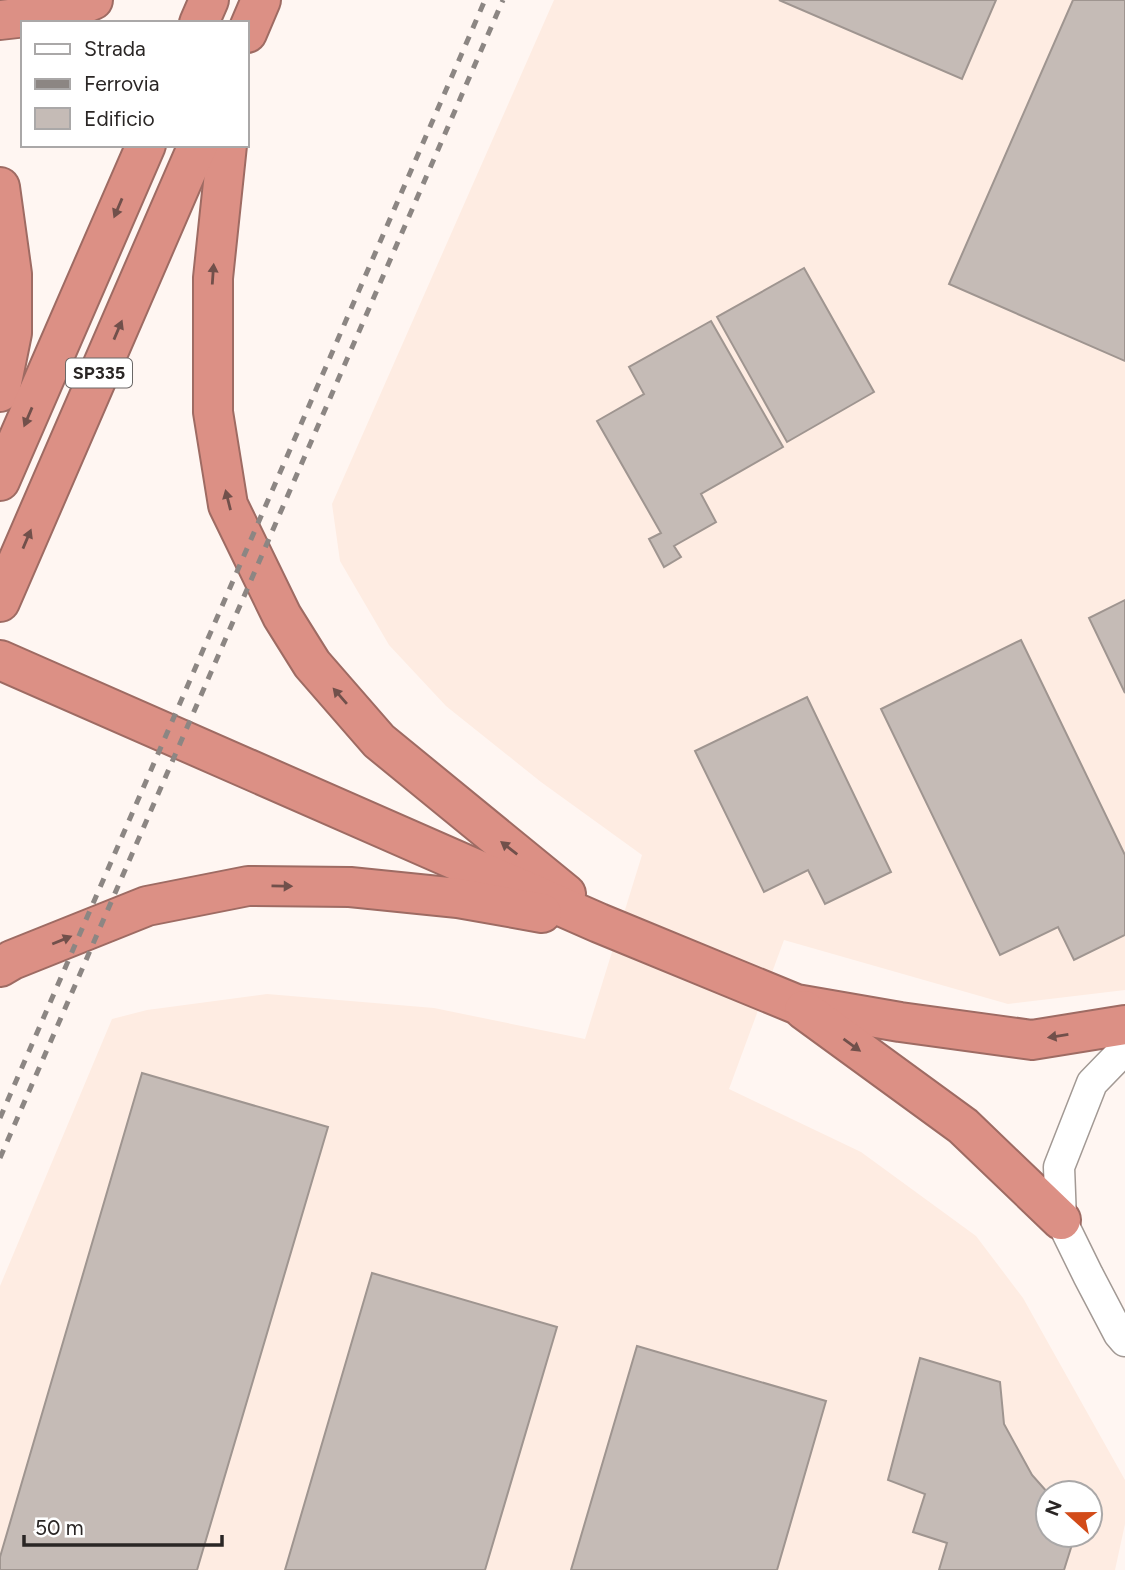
<svg xmlns="http://www.w3.org/2000/svg" width="1125" height="1570" font-family="Figtree,sans-serif">
<style>
.built{fill:#feece2;fill-rule:evenodd}
.building{fill:#c5bbb6;stroke:#9f9590;stroke-width:2}
.lines{fill:none;stroke-linecap:round;stroke-linejoin:round}
.minor-casing{stroke:#a29994;stroke-width:33}
.highway-casing{stroke:#9e6b63;stroke-width:42}
.minor{stroke:#fff;stroke-width:30}
.highway{stroke:#dc9085;stroke-width:38}
.rail{stroke:#8c8683;stroke-width:5;stroke-dasharray:9 9;stroke-linecap:butt}
.oneway{fill:#71504b}
.labels{text-anchor:middle;dominant-baseline:central;stroke-width:7;stroke-linejoin:round;paint-order:stroke}
.shield{fill:#fff;stroke:#6a6766;stroke-width:2}
.shield-label{font-size:18px;font-weight:bold;fill:#2a2625}
</style>
<rect width="100%" height="100%" fill="#fff6f2"/>
<path class="built" d="M 554,0 L 1125,0 L 1125,990 L 1008,1004 L 784,940 L 729,1089 L 861,1152 L 976,1236 L 1023,1298 L 1125,1480 L 1125,1524 L 1115,1570 L 0,1570 L 0,1286 L 112,1019 L 147,1010 L 267,994 L 434,1008 L 585,1039 L 642,855 L 541,782 L 446,706 L 389,645 L 340,561 L 332,504 ZM 1048,1493 L 1090,1493 L 1090,1535 L 1048,1535 Z"/>
<g class="building">
<polygon points="779,0 996,0 962,79"/>
<polygon points="1073,0 1125,0 1125,361 949,284"/>
<polygon points="804,268 874,392 787,442 717,317"/>
<polygon points="711,321 783,447 701,494 716,522 674,546 681,557 664,567 649,539 661,533 597,421 644,394 629,367"/>
<polygon points="1125,600 1125,693 1089,618"/>
<polygon points="1021,640 1125,855 1125,935 1074,960 1058,927 1000,955 881,709"/>
<polygon points="807,697 891,872 825,904 808,870 764,892 695,751"/>
<polygon points="142,1073 328,1127 197,1570 0,1570 0,1557"/>
<polygon points="372,1273 557,1327 485,1570 285,1570"/>
<polygon points="637,1346 826,1401 777,1570 571,1570"/>
<polygon points="920,1358 1000,1382 1004,1424 1032,1475 1048,1493 1048,1535 1075,1535 1064,1570 939,1570 947,1543 913,1532 925,1494 888,1480"/>
</g>
<g class="lines">
<defs>
<polyline id="minor" points="1125,1049 1092,1083 1059,1167 1061,1220 1088,1275 1119,1334 1125,1341"/>
<g id="highway">
<polyline points="0,20 62,13 93,0"/>
<polyline points="199,23 209,0"/>
<polyline points="247,33 261,0"/>
<polyline points="227,145 213,278 213,412 228,505 282,616 312,664 379,741 566,894"/>
<polyline points="0,187 12,274 12,333 0,392"/>
<polyline points="0,481 146,145"/>
<polyline points="0,602 198,145"/>
<polyline points="0,660 599,923 796,1004 900,1022 1032,1040 1125,1025"/>
<polyline points="0,967 12,960 147,906 248,886 350,887 458,898 542,913"/>
<polyline points="804,1010 963,1126 1061,1220"/>
</g>
</defs>
<use href="#minor" class="minor-casing"/>
<use href="#highway" class="highway-casing"/>
<use href="#minor" class="minor"/>
<use href="#highway" class="highway"/>
<g class="rail">
<polyline points="0,1118 485,0"/>
<polyline points="0,1158 503,0"/>
</g>
</g>
<defs><path id="oneway-solid" d="M-6-.8H1V-3.2L6.5 0L1 3.2V.8H-6Z" transform="scale(1.75)"/></defs>
<g class="oneway">
<use href="#oneway-solid" transform="translate(118 208) rotate(113)"/>
<use href="#oneway-solid" transform="translate(213 274) rotate(-86)"/>
<use href="#oneway-solid" transform="translate(118 330) rotate(-67)"/>
<use href="#oneway-solid" transform="translate(28 417) rotate(113)"/>
<use href="#oneway-solid" transform="translate(228 500) rotate(-104)"/>
<use href="#oneway-solid" transform="translate(27 539) rotate(-67)"/>
<use href="#oneway-solid" transform="translate(340 696) rotate(-131)"/>
<use href="#oneway-solid" transform="translate(509 848) rotate(-142)"/>
<use href="#oneway-solid" transform="translate(282 886) rotate(1)"/>
<use href="#oneway-solid" transform="translate(62 940) rotate(-22)"/>
<use href="#oneway-solid" transform="translate(1058 1036) rotate(171)"/>
<use href="#oneway-solid" transform="translate(852 1045) rotate(36)"/>
</g>
<g class="labels">
<rect class="shield" x="66" y="358.5" width="66" height="29" rx="5"/>
<g class="shield-label">
<text x="99" y="373">SP335</text>
</g>
</g>
<rect x="21" y="21" width="228" height="126" fill="#ffffff" stroke="#aaa8a8" stroke-width="2"/>
<rect x="35" y="44" width="35" height="10" fill="#ffffff" stroke="#aaa8a8" stroke-width="2"/>
<text x="84" y="56" font-size="21" fill="#2a2625">Strada</text>
<rect x="35" y="79" width="35" height="10" fill="#8c8683" stroke="#aaa8a8" stroke-width="2"/>
<text x="84" y="91" font-size="21" fill="#2a2625">Ferrovia</text>
<rect x="35" y="108" width="35" height="21" fill="#c5bbb6" stroke="#aaa8a8" stroke-width="2"/>
<text x="84" y="126" font-size="21" fill="#2a2625">Edificio</text>
<g transform="translate(1069 1514) rotate(291)"><circle r="33" fill="#ffffff" stroke="#aaa8a8" stroke-width="2"/>
<path d="M0-5L12 26L0 18L-12 26Z" fill="#d24b19"/>
<text y="-10" font-size="19" font-weight="bold" text-anchor="middle" fill="#2a2625">N</text>
</g>
<path d="M24 1535v10h198v-10" fill="none" stroke="#2a2625" stroke-width="3.5"/>
<text x="35" y="1535" font-size="21" fill="#2a2625" stroke="#ffffff" stroke-width="5" paint-order="stroke">50 m</text>
</svg>
